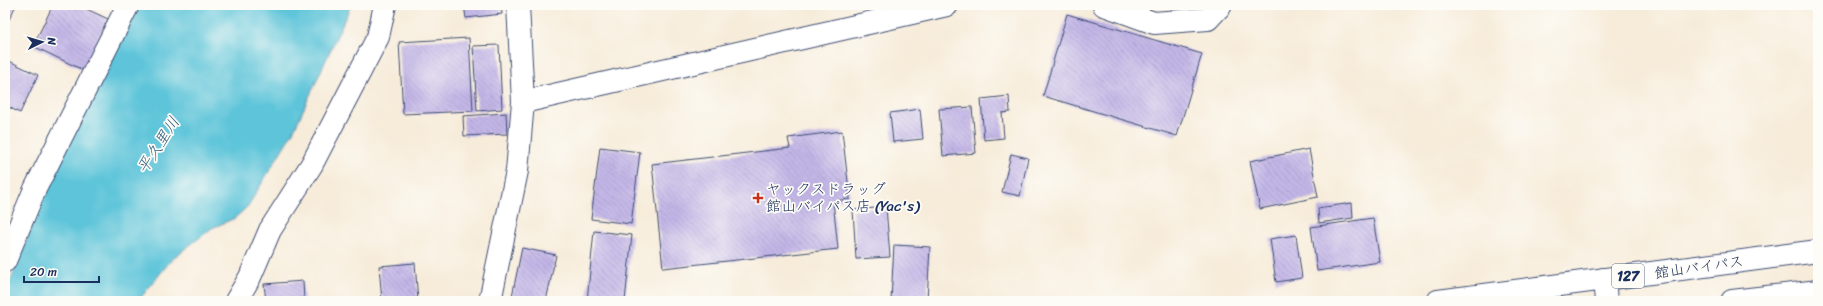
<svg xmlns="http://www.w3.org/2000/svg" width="1823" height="306" font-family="Sriracha,'Klee One',sans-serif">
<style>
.water{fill:#5dc4d9;stroke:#3c7a9c}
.building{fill:url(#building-back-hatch)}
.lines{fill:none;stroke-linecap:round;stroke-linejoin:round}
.minor-casing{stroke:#3c4b71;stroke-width:24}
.highway-casing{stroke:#3c4b71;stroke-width:24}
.minor{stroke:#fff;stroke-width:22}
.highway{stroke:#fff;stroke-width:22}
.poi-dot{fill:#c8321e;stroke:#fdfcf7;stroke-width:1.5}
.labels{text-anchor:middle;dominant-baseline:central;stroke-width:3.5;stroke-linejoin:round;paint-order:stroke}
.shield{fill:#fdfcf7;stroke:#5f6c8c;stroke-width:1}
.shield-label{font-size:14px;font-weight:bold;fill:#1b2f5e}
.poi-label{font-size:15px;fill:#1b2f5e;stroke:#fdfcf7;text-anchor:start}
.street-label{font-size:15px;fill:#1b2f5e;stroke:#fdfcf7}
.water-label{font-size:16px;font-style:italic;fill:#2f5c83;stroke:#fdfcf7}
</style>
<defs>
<pattern id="building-back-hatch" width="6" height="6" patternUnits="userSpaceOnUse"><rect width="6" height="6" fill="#c4b7e8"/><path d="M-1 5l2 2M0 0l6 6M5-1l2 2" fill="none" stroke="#9e95bf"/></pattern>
</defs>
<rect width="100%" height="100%" fill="#fdfcf7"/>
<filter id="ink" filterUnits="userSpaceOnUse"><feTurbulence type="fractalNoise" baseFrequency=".025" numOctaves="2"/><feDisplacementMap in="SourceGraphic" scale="8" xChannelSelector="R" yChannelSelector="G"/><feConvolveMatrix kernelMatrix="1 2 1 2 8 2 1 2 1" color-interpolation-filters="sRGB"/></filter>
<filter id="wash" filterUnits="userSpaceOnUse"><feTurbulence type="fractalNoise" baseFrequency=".012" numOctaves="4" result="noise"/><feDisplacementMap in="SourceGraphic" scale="16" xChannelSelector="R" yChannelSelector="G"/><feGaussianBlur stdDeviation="0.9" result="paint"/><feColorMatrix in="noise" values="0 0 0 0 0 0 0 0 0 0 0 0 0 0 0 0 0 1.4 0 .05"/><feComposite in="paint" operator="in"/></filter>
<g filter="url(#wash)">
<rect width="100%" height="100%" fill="#f7ecda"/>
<polygon class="water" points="139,5 351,5 294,130 248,206 235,218 212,228 173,258 138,301 5,301 5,295 51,178"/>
<g id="blocks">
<g class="building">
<polygon points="5,5 16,5 5,28"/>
<polygon points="53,5 78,5 108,19 83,70 33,46"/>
<polygon points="464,5 501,5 502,14 466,18"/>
<polygon points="1067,14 1202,54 1177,136 1043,96"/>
<polygon points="469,38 473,111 403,114 399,42"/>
<polygon points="499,45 502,109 477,111 473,46"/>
<polygon points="5,59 38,75 20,113 5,105"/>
<polygon points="1009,96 1010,112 1002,113 1004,138 984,140 981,99"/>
<polygon points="972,107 976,153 943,156 939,109"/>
<polygon points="920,109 923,139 893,142 890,113"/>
<polygon points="506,113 507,134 464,136 463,116"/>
<polygon points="842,131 850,199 833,201 838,249 663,268 652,164 790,148 788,138"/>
<polygon points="600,147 640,152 631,224 591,219"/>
<polygon points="1309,149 1318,197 1260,209 1250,161"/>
<polygon points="1011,154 1028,158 1020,196 1002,192"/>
<polygon points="1352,203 1353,218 1319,223 1318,208"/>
<polygon points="886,207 890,257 856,259 853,210"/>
<polygon points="1373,218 1380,262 1317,271 1311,227"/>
<polygon points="594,231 632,235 625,301 587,301"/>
<polygon points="1296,235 1302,278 1276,282 1270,239"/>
<polygon points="894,245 930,247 927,301 891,301"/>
<polygon points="522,248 556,255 546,301 511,301"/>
<polygon points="415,263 418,301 382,301 379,266"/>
<polygon points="303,281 304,301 266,301 264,284"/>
</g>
</g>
</g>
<g filter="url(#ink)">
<use href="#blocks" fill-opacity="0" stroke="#3c4b71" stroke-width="1"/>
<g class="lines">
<defs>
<g id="minor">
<polyline points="1104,5 1154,23 1208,19 1221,5"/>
<polyline points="523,102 947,5"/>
<polyline points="5,261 35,189 128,5"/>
<polyline points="1604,279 1606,301"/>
<polyline points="236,301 250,277 270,230 312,164 378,37 385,5"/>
<polyline points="490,301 517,171 523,102 518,5"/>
</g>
<g id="highway">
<polyline points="1438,301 1818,251"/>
<polyline points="1732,301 1818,291"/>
</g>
</defs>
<use href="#minor" class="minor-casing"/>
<use href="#highway" class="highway-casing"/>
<use href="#minor" class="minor"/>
<use href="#highway" class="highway"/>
</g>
</g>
<path class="poi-dot" d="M756 192h4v4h4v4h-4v4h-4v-4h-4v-4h4z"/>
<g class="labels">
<rect class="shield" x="1612" y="264" width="32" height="24" rx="3"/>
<g class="shield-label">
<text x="1628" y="276">127</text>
</g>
<g class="poi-label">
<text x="766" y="189">ヤックスドラッグ<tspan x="766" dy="17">館山バイパス店 (Yac's)</tspan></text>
</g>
<g class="street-label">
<text transform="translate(1699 267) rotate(-8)">館山バイパス</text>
</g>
<g class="water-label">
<text transform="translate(158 145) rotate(-57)">平久里川</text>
</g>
</g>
<rect width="1823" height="306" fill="none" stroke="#fdfcf7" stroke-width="20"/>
<g transform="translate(42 42) rotate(85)" stroke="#fdfcf7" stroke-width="3" paint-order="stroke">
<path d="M0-3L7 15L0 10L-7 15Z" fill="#1b2f5e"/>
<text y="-6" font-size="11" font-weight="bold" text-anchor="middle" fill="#1b2f5e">N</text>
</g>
<path d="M24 276v6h75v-6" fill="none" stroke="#1b2f5e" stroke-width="2"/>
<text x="30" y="276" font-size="12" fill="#1b2f5e" stroke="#fdfcf7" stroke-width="3" paint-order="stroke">20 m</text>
</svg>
